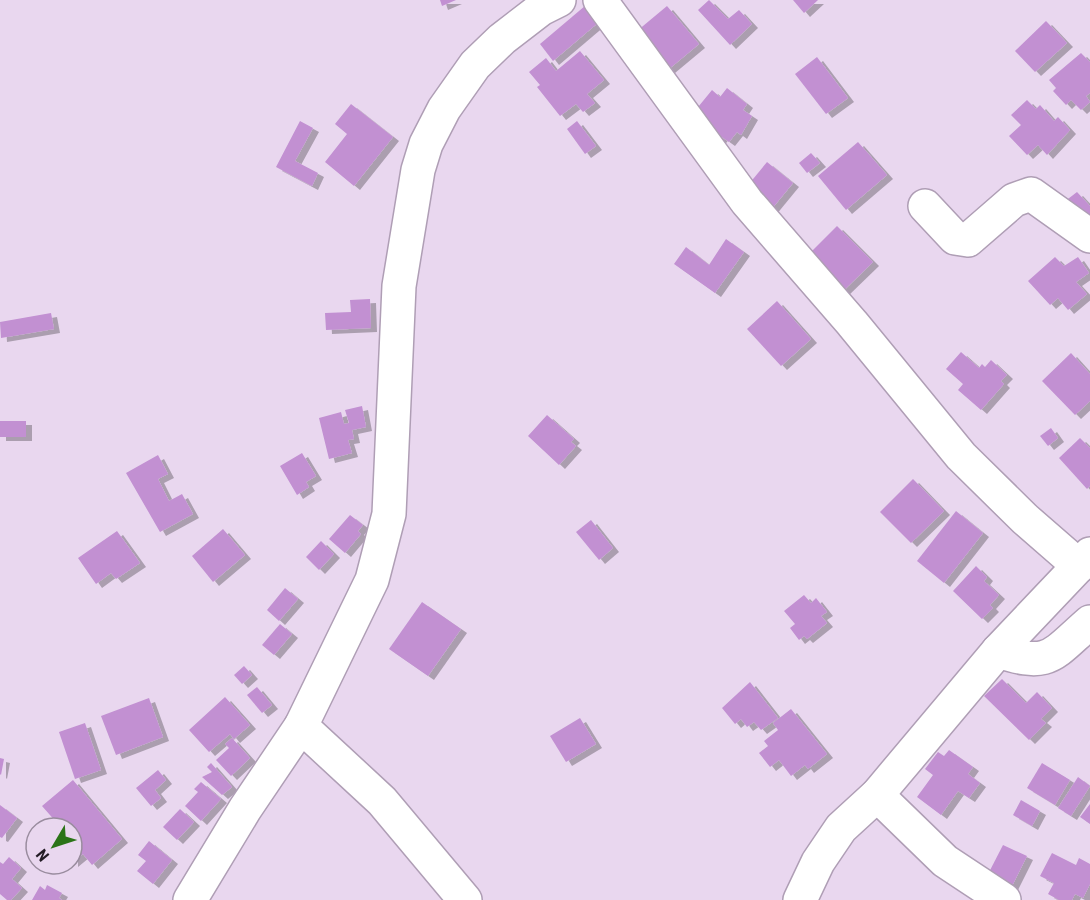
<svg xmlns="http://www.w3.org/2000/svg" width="1090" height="900" font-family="'Roboto Condensed',sans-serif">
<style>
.building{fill:#c290d2;filter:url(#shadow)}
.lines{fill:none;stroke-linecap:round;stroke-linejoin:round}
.minor-casing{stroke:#af9eb5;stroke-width:36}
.minor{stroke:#fff;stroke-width:33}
</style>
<defs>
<filter id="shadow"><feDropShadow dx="6" dy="4" stdDeviation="0" flood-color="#0004"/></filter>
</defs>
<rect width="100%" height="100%" fill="#e9d7ef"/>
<g class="building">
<polygon points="440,0 456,0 442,6"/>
<polygon points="592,0 606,16 553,61 540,44"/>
<polygon points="709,0 728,19 739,10 752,24 730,45 698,10"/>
<polygon points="793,0 818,0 804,13"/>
<polygon points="667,6 699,44 669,69 637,31"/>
<polygon points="1046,21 1067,43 1035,72 1015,51"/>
<polygon points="580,51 604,80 587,94 595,103 583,112 576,104 560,116 537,87 540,85 529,72 546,58 556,71"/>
<polygon points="1081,53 1090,62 1090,93 1086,96 1090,102 1081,110 1071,100 1066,105 1053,91 1056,88 1049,80"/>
<polygon points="817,57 848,98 826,114 795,74"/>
<polygon points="727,88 747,104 743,110 752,116 741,135 737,132 729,142 722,137 719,140 694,112 712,90 720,97"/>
<polygon points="1027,100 1036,109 1040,105 1054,121 1058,117 1070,130 1047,155 1038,145 1027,155 1009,136 1021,125 1011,115"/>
<polygon points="351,104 393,137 354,186 325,162 347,134 335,124"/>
<polygon points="300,121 313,128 295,161 318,173 312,186 276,167"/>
<polygon points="577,121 596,146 585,154 567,129"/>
<polygon points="858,142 887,175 846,210 818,176"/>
<polygon points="811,153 820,163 807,173 799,163"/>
<polygon points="767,162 793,183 770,211 744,190"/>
<polygon points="1077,192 1090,206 1090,232 1064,202"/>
<polygon points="837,226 873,262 839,295 803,260"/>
<polygon points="726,239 744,252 715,293 674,264 686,247 709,265"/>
<polygon points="1055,257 1064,266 1078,257 1089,273 1076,282 1087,294 1068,310 1058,298 1050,305 1028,281"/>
<polygon points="370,299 371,328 326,330 325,313 351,312 350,300"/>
<polygon points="777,301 811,339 781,366 747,329"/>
<polygon points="51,313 54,329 1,338 0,322"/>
<polygon points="961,352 979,368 982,364 985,367 991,360 1007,375 1001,381 1004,384 981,410 958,390 963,384 946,369"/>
<polygon points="1071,353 1090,374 1090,401 1075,415 1042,381"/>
<polygon points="362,406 366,427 352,430 354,439 348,440 352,453 329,459 319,418 341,412 344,424 349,423 345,410"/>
<polygon points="547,415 574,439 571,442 576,446 559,465 528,436"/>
<rect x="0" y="421" width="26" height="16"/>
<polygon points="1051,428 1058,438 1048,446 1040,436"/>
<polygon points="1080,438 1090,448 1090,486 1087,489 1059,458"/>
<polygon points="302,453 316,476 306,482 309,487 297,495 280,466"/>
<polygon points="158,455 168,474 158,479 169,501 182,494 193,514 160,532 126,473"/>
<polygon points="913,479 944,511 911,543 880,512"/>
<polygon points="956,511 983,533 944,583 917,561"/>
<polygon points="350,515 363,525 358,531 361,534 345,553 329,539"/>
<polygon points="591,520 613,548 599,560 576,532"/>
<polygon points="223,529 245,555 213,582 192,556"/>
<polygon points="117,531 140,563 116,579 111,573 96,584 78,558"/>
<polygon points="321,541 334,554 319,570 306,557"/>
<polygon points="976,566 987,577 984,581 999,595 990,605 993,608 982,619 953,591"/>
<polygon points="285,588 298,599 279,621 267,610"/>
<polygon points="804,595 811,603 816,598 827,612 821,616 827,623 807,639 804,636 799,640 790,628 795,624 784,611"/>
<polygon points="422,602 461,629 428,676 389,649"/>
<polygon points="280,624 292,634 274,655 262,645"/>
<polygon points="244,666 252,675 242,684 234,675"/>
<polygon points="1002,679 1026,703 1037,692 1052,708 1041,719 1046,723 1029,740 984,696"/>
<polygon points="750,682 778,718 761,730 754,722 747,727 741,719 735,724 722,708"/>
<polygon points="257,687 272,705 262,713 247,695"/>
<polygon points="225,697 250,725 234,739 230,734 209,752 189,730"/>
<polygon points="149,698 163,737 116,755 101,716"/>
<polygon points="791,709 827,754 808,769 805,765 791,776 779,760 770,767 759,753 768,746 764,741 778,730 773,723"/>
<polygon points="580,718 596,744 566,762 550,736"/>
<polygon points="85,723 101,770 75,779 59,732"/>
<polygon points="232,738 250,758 231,776 216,760 229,748 225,744"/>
<polygon points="949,750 973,767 968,774 980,783 969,798 958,791 941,815 917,797 933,775 925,769 938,752 944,756"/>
<polygon points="0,758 4,759 1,775 0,774"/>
<polygon points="211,763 232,787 222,795 202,777 212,772 207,767"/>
<polygon points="1042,763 1070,780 1055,805 1027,788"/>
<polygon points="158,770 166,780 155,790 161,798 151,806 136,788"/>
<polygon points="1078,777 1090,786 1071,816 1058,808"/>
<polygon points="73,780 122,839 92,865 83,854 72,863 72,828 51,828 57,823 42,806"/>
<polygon points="201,782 221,799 201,821 185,806 198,792 194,789"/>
<polygon points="1021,800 1040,811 1032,826 1013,815"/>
<polygon points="1090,804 1090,824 1080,817"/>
<polygon points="0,805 17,818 2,838 0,837"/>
<polygon points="180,809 194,822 177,840 163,827"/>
<polygon points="149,841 172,860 153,884 137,871 146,861 138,855"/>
<polygon points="1003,845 1027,856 1009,892 985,880"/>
<polygon points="1052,853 1076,865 1079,858 1090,864 1090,884 1083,898 1075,894 1072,900 1059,900 1048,894 1054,883 1040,876"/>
<polygon points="9,857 21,868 12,879 22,888 11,900 7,900 0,894 0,862 3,864"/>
<polygon points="47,885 62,893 59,898 62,900 32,900 40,886 45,890"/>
</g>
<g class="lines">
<defs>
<g id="minor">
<polyline points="600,0 747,202 852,323 961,456 1025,519 1079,566"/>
<polyline points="925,206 955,238 968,240 1014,200 1031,194 1090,236"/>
<path d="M 998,651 C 1050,668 1051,656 1090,622"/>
<polyline points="301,726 382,801 465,900"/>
<polyline points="877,795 945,861 1004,900"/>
<polyline points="190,900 245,809 301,726 372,580 389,514 399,286 418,170 426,144 444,109 475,65 502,39 541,9 559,0"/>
<polyline points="800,900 818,862 841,828 877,795 998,651 1090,554"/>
</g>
</defs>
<use href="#minor" class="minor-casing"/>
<use href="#minor" class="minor"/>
</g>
<g transform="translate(54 846) rotate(231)"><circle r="28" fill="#e9d7ef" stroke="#998c9e" stroke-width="1.5"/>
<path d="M0-4.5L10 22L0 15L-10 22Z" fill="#2b7418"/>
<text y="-9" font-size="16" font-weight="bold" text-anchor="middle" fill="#221b24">N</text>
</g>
</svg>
